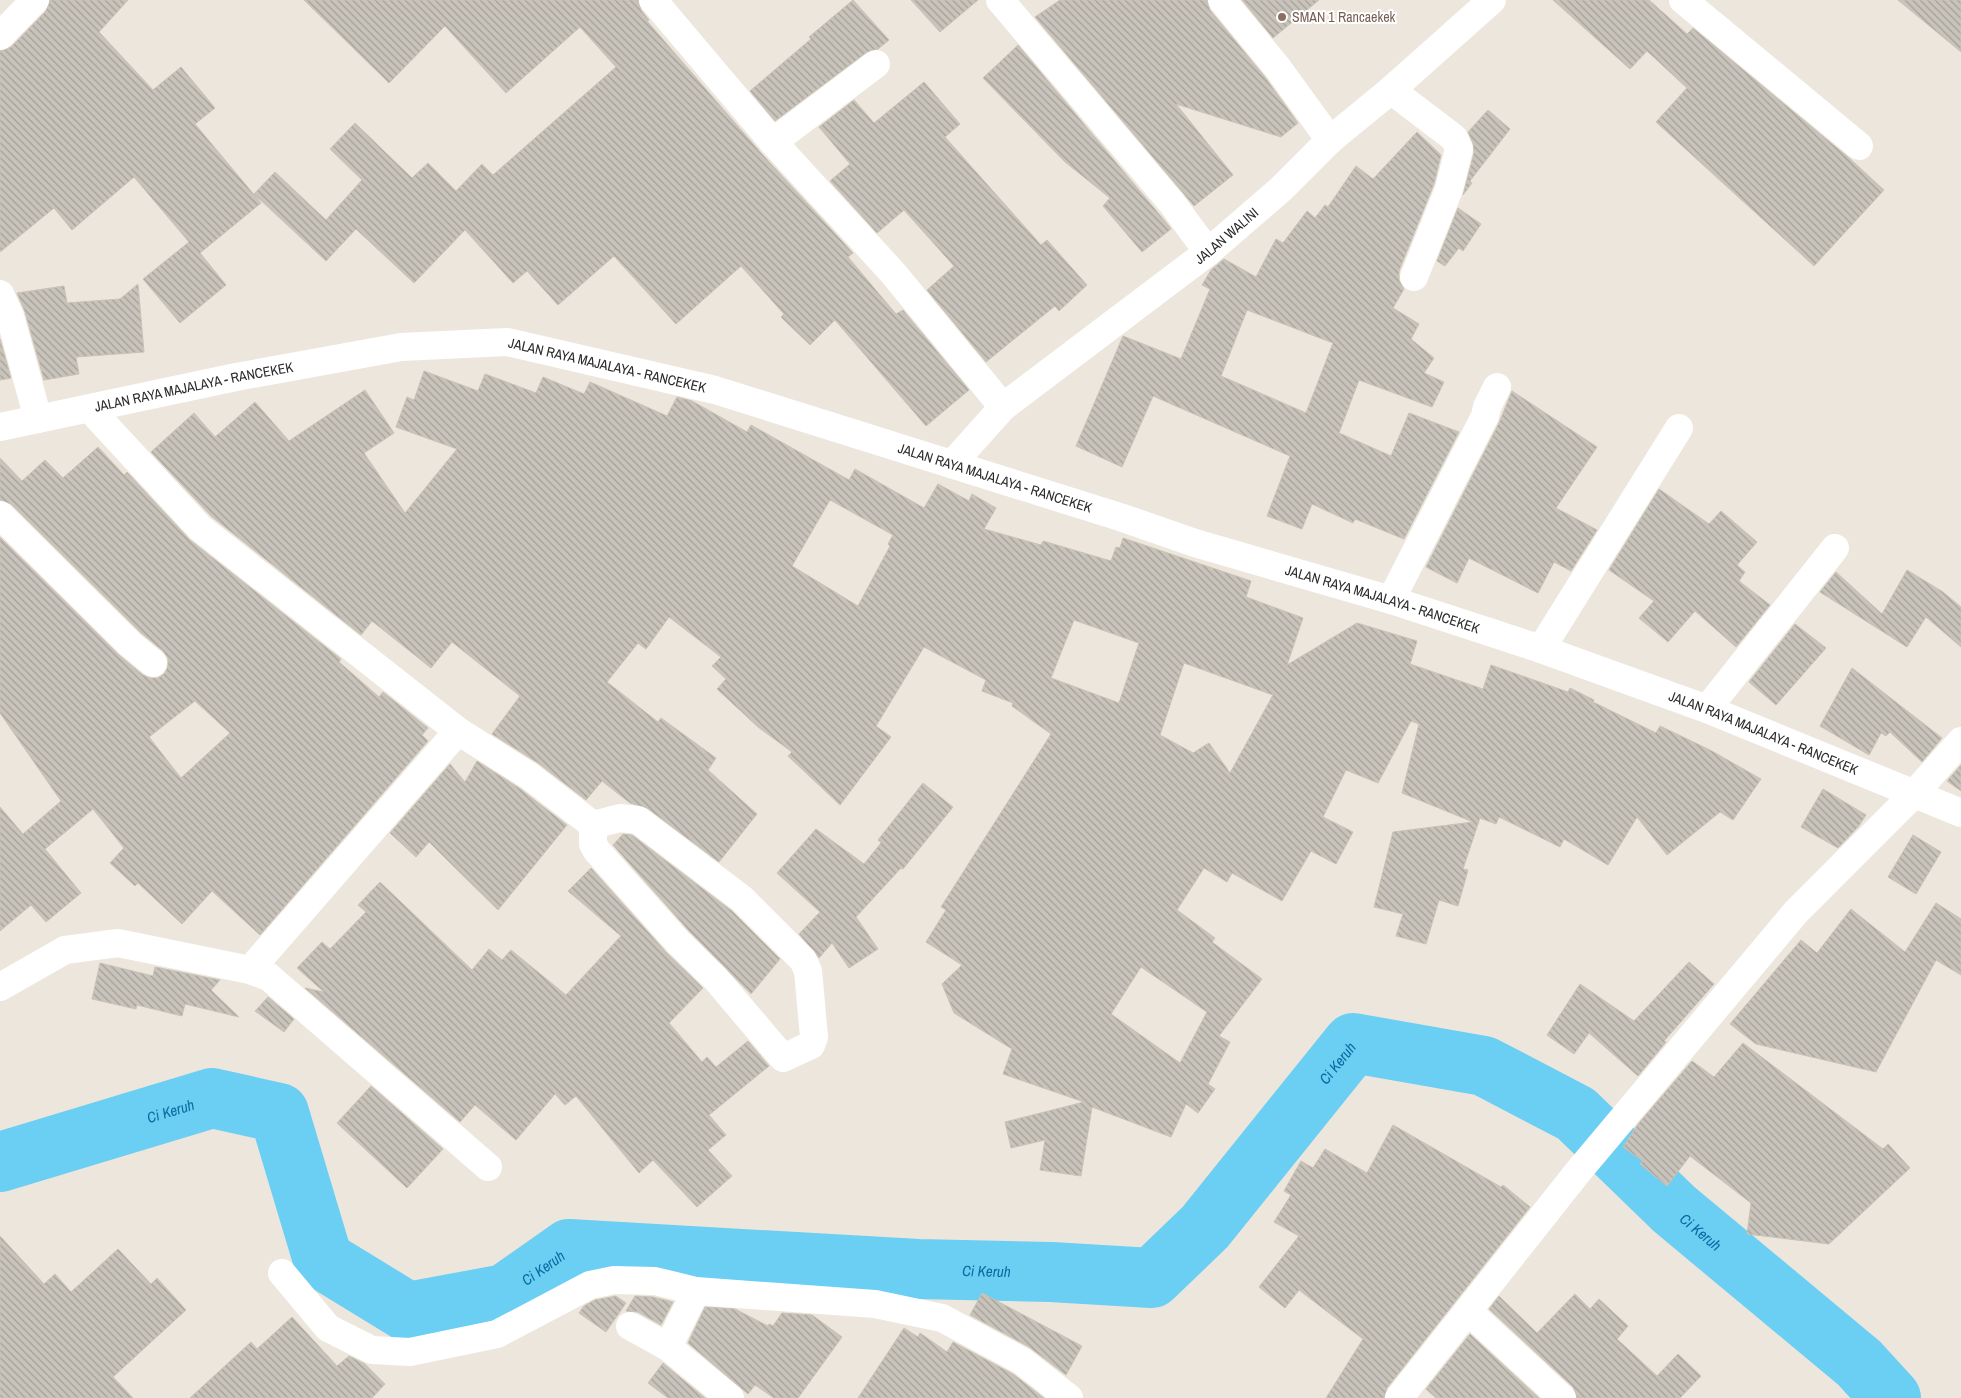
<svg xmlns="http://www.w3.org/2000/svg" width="1961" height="1398" font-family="'Archivo Narrow',sans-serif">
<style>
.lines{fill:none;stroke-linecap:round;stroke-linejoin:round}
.river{stroke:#6bcef3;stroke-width:60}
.building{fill:url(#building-back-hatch);stroke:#c9c2b5;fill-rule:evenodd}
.street{stroke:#fff;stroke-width:28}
.secondary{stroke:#fff;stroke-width:28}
.education-dot{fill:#8d6e63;stroke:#fff;stroke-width:2}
.labels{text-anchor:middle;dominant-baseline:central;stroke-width:4;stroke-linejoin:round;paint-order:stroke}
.education-label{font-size:14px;fill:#785e54;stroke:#fff;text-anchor:start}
.street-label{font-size:14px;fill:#2b2b2b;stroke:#fff}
.water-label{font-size:15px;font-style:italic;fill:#086ba1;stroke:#fff}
</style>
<defs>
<pattern id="building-back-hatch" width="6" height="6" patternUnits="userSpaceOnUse" patternTransform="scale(1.25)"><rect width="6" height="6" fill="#c9c4bb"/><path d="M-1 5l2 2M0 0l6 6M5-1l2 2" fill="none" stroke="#a39f98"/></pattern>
</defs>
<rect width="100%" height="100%" fill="#ede6dc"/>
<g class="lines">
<path class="river" id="s1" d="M 0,1162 L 212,1098 L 279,1113 L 323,1260 L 408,1312 L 505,1294 L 569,1249 L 918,1269 L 1051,1272 L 1152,1278 L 1205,1227 L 1353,1043 L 1484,1066 L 1576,1114 L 1674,1209 L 1859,1363 L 1891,1398"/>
</g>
<g class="building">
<polygon points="50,0 128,0 99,32 153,90 181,67 215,108 195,124 261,203 200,253 226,285 180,323 143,279 189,242 134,177 72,230 54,208 0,252 0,51 11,47 46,11"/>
<polygon points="304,0 638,0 641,10 649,20 647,21 761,153 853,253 848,257 896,314 903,310 969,390 926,426 835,320 810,345 781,317 784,314 741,266 676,324 614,256 558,305 527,271 513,283 465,230 414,283 356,229 326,261 254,194 275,172 326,220 362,180 330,149 355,123 412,178 428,163 456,191 482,164 493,175 616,67 580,27 506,93 445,26 389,83"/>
<polygon points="853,0 889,40 878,49 867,52 775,121 750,91 811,39 809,37"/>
<polygon points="911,0 978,0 940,32"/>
<polygon points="1060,0 1207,0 1210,10 1265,77 1298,123 1281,137 1176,104 1233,175 1194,206 1035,17"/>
<polygon points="1242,0 1319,0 1273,38"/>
<polygon points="1553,0 1649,0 1687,34 1693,28 1848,157 1884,190 1814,266 1656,122 1687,88 1647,51 1630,69"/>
<polygon points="1898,0 1961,0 1961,52"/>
<polygon points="1018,45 1169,226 1171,229 1142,252 1103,206 1110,198 1065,162 983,78"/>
<polygon points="924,82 960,124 945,137 1041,245 1047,240 1087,285 1059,311 1055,306 986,362 927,290 954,266 904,210 877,233 830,181 850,164 819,127 854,100 874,123"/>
<polygon points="1488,110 1510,129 1470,181 1472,183 1463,195 1474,153 1473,143 1468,132"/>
<path d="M 1417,132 L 1441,155 L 1434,184 L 1399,271 L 1399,280 L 1404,289 L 1393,308 L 1419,324 L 1411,339 L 1434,358 L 1424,373 L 1444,382 L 1432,407 L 1359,380 L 1339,433 L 1391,456 L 1409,413 L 1459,432 L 1404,539 L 1355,519 L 1353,523 L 1312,504 L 1302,529 L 1267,516 L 1290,456 L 1153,396 L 1122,467 L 1076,446 L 1123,336 L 1181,359 L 1210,289 L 1202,285 L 1211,270 L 1224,259 L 1256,277 L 1276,239 L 1283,243 L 1307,211 L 1315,218 L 1325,205 L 1328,207 L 1356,166 L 1373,179 ZM 1247,310 L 1333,343 L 1306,413 L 1221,376 Z"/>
<polygon points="1458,208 1481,224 1463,251 1459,248 1445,266 1437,261"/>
<polygon points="138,284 144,352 76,357 79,374 44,380 25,312 17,293 64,286 67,303 120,299"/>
<polygon points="0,339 11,378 0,380"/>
<path d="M 424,371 L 478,391 L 485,374 L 536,393 L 543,377 L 584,394 L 590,382 L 667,416 L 677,397 L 692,401 L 747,432 L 751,425 L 849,480 L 855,469 L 924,508 L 938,484 L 969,501 L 972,494 L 996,508 L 984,529 L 1041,545 L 1043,541 L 1111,561 L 1116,547 L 1120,548 L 1123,538 L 1251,581 L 1246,597 L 1303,618 L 1287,665 L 1357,623 L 1417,641 L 1410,664 L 1483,689 L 1491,665 L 1568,692 L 1570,688 L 1594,700 L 1593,702 L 1656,733 L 1660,726 L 1710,750 L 1761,779 L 1733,820 L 1720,812 L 1667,855 L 1637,817 L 1608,865 L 1564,839 L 1560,847 L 1499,817 L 1496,824 L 1480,818 L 1463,869 L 1468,870 L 1458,906 L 1439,900 L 1426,944 L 1396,936 L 1403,914 L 1374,907 L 1393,832 L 1473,822 L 1402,793 L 1419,724 L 1411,721 L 1378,783 L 1346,770 L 1323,817 L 1353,832 L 1336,864 L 1311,851 L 1282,901 L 1232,873 L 1227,882 L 1204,868 L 1177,910 L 1215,938 L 1212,942 L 1262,979 L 1219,1036 L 1230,1042 L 1208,1084 L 1215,1089 L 1198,1113 L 1186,1104 L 1171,1137 L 1092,1107 L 1081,1176 L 1040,1170 L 1045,1140 L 1011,1148 L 1005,1122 L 1084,1102 L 1003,1074 L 1012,1049 L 954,1013 L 942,984 L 962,965 L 926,942 L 946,910 L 941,907 L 1051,734 L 1012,706 L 1013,703 L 982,691 L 986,680 L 924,647 L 876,726 L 891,737 L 840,805 L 788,756 L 792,752 L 758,727 L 717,689 L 726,679 L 712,666 L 721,657 L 669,617 L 646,649 L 638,643 L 607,682 L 658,722 L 661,718 L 716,758 L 708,770 L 757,814 L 719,862 L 647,808 L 630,803 L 602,781 L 586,800 L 538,763 L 492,734 L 520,696 L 452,642 L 431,668 L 372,621 L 361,635 L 211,516 L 151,452 L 194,413 L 215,437 L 255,402 L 289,441 L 365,390 L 394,433 L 364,453 L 405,513 L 457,449 L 396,427 L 407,397 L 414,400 ZM 830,500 L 893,535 L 888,544 L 890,546 L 858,606 L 792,566 ZM 1074,620 L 1139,643 L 1119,703 L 1051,678 ZM 1184,663 L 1273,695 L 1230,773 L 1209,743 L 1193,753 L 1160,735 ZM 1141,967 L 1207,1012 L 1180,1063 L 1111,1014 Z"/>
<polygon points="1512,391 1597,447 1556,508 1597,530 1571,571 1554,562 1538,593 1469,558 1457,583 1426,567 1499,423"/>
<path d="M 98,447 L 124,475 L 127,472 L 190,540 L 341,659 L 339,662 L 379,697 L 383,692 L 428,728 L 422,735 L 428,741 L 260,935 L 212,891 L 182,924 L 138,883 L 135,886 L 110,863 L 124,848 L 93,809 L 45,849 L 81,893 L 46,922 L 31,905 L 0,931 L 0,807 L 23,834 L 61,801 L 0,713 L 0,537 L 119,655 L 143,675 L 150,678 L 158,678 L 165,673 L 168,666 L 168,658 L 163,651 L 140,632 L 11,504 L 0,500 L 0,458 L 22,481 L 45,460 L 63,478 ZM 195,701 L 230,733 L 181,778 L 149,737 Z"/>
<polygon points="1659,489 1709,524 1721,511 1757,542 1737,565 1745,572 1739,581 1770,605 1736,647 1695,611 1668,642 1639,618 1654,601 1609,570"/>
<polygon points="1907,570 1943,592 1961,607 1961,647 1926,617 1907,647 1820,592 1836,572 1882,614"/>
<polygon points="1795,624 1826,648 1776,705 1749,682"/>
<polygon points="1852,668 1942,738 1922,762 1890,732 1886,736 1881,733 1869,755 1820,726"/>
<polygon points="477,761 519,788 567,825 498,910 429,842 416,857 390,833 450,764 465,782"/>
<polygon points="1961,765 1961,791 1947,781"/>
<polygon points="923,783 953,807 903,869 901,868 856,917 878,949 849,968 832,943 819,958 799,934 820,912 777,873 816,829 864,864 881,843 878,840"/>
<polygon points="1823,789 1866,815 1858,827 1838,848 1801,827"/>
<polygon points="623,834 632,835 732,911 780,959 751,994 689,931 613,845"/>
<polygon points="1913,835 1941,852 1916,894 1888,877"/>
<polygon points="591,868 666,952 703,988 669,1023 702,1062 707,1057 716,1067 748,1041 769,1066 709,1115 726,1135 708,1150 732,1176 697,1207 653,1160 639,1173 576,1096 565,1105 555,1094 516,1140 475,1105 460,1122 305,988 324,992 297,968 322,942 330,949 366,912 358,905 380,882 472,970 489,949 502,960 511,950 566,995 621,936 568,891"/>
<polygon points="1936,903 1961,919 1961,975 1936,960 1876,1072 1756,1044 1730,1024 1801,940 1817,953 1851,909 1905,952"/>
<polygon points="1689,962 1714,984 1664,1041 1666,1042 1638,1076 1589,1033 1574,1054 1547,1035 1580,984 1634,1021"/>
<polygon points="100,963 153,976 155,967 220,980 211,990 239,1017 185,1004 182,1016 137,1005 136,1009 92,999"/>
<polygon points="268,997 294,1019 284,1032 255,1011"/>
<polygon points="1743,1043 1883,1149 1888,1144 1910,1168 1829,1244 1747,1234 1751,1203 1690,1156 1667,1186 1640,1164 1643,1161 1623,1147 1638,1124 1692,1061 1714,1077"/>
<polygon points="371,1086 443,1149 407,1188 337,1123"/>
<polygon points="1393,1125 1501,1187 1503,1185 1530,1207 1387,1388 1384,1398 1326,1398 1363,1339 1299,1290 1285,1308 1259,1287 1299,1236 1274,1222 1291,1195 1284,1191 1301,1161 1313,1168 1325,1149 1367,1173"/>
<polygon points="0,1236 44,1284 55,1274 71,1292 118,1249 151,1284 157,1278 186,1310 113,1377 133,1398 0,1398"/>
<polygon points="982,1293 1082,1346 1066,1375 1029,1347 970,1315"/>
<polygon points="1575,1294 1590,1309 1599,1299 1628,1326 1617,1339 1657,1376 1678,1354 1701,1376 1680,1398 1577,1398 1573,1387 1489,1309 1499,1296 1537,1333"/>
<polygon points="616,1296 626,1303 606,1332 579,1313 584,1306 595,1300"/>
<polygon points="635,1296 653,1297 673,1302 661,1325 638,1312 626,1311"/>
<polygon points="705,1307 735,1309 768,1326 769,1324 773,1326 782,1313 812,1315 842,1337 798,1398 774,1398 755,1385 748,1394 688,1343"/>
<polygon points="292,1317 337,1366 349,1356 365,1364 385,1384 372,1398 190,1398 251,1342 257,1349"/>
<polygon points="904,1328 918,1337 920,1333 947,1352 953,1342 1013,1374 1044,1398 858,1398"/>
<polygon points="1470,1334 1539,1398 1436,1398 1426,1389"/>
<polygon points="663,1363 705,1398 668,1398 648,1383"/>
</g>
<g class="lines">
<g class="street">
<polyline points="653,0 773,142 893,273 1003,407"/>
<polyline points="1000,0 1171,202 1208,252"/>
<polyline points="1222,0 1277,67 1330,140"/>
<polyline points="1683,0 1859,146"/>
<polyline points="0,36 35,0"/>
<polyline points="1391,90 1454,138 1459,149 1449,189 1414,277"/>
<polyline points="773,142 876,64"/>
<polyline points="0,294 10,316 38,419"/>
<polyline points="90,409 200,528 458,731 528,775 593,825 620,818 638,820 742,899 803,960 808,971 814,1037 811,1045 783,1058 716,979 678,942 597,851 593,844 593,825"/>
<polyline points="0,515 130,644 153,663"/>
<polyline points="1391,600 1485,416 1487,407 1497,387"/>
<polyline points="1541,649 1679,428"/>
<polyline points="1707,709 1835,548"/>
<polyline points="250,970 458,731"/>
<polyline points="0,987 65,950 118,943 250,970 269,977 488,1167"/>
<polyline points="282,1273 328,1328 372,1350 410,1352 497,1334 590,1285 614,1280 655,1281 696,1291 875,1304 942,1318 1022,1361 1069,1398"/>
<polyline points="1468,1311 1562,1398"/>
<polyline points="630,1326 668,1347 730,1398"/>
<polyline points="668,1347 696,1291"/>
<polyline points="1399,1398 1577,1173 1796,912 1914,794 1961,741"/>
</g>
<g class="secondary">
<path id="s2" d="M 0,427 L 236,377 L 401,347 L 507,342 L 715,390 L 1120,517 L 1195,543 L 1391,600 L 1541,649 L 1707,709 L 1961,813"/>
<path id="s3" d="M 952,464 L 1003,407 L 1208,252 L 1281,189 L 1330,140 L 1391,90 L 1492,0"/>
</g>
</g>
<circle class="education-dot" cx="1282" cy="17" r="5"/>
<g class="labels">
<g class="education-label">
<text x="1292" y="17">SMAN 1 Rancaekek</text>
</g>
<g class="street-label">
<text stroke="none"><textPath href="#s3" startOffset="358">JALAN WALINI</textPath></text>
<text stroke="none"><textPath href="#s2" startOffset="618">JALAN RAYA MAJALAYA - RANCEKEK</textPath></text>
<text stroke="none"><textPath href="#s2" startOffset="198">JALAN RAYA MAJALAYA - RANCEKEK</textPath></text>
<text stroke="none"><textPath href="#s2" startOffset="1022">JALAN RAYA MAJALAYA - RANCEKEK</textPath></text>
<text stroke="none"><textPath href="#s2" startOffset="1428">JALAN RAYA MAJALAYA - RANCEKEK</textPath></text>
<text stroke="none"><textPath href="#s2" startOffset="1832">JALAN RAYA MAJALAYA - RANCEKEK</textPath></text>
</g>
<g class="water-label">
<text stroke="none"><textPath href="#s1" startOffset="1588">Ci Keruh</textPath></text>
<text stroke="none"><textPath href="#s1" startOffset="178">Ci Keruh</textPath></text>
<text stroke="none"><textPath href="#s1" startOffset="2022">Ci Keruh</textPath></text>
<text stroke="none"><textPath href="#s1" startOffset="688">Ci Keruh</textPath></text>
<text stroke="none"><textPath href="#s1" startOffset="1138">Ci Keruh</textPath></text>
</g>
</g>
</svg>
